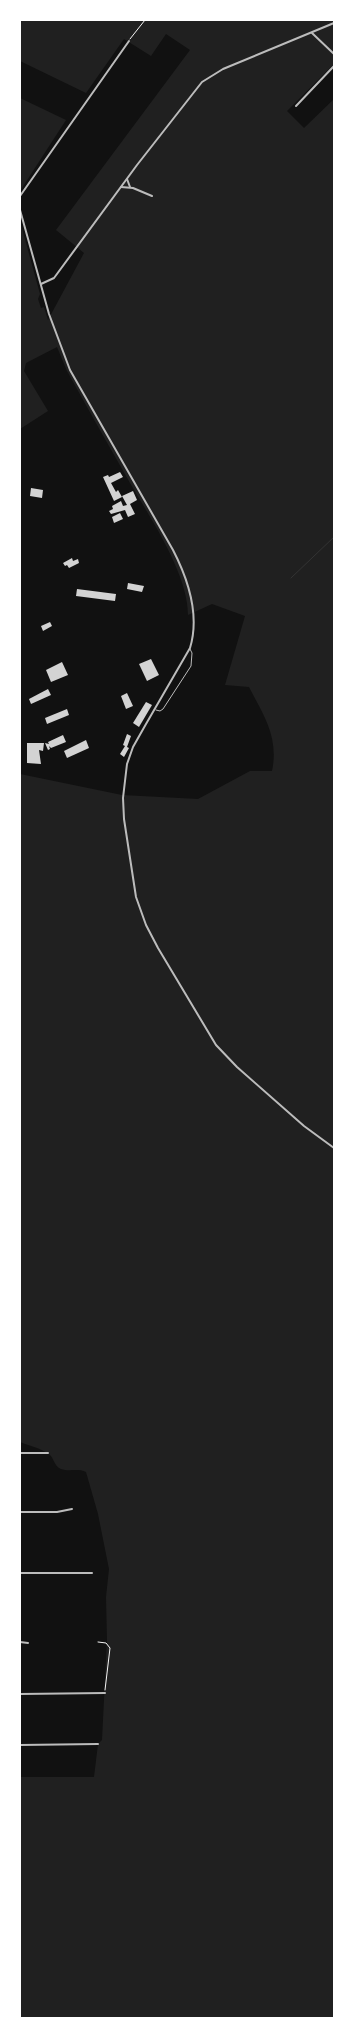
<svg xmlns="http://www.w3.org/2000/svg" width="354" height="2038" font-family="Raleway,sans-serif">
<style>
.green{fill:#202020}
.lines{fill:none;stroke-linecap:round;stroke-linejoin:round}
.stream{stroke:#333;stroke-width:1}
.building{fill:#d3d3d3}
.path{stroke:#f5f5f5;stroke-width:1}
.service{stroke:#bcbcbc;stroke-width:1}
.minor{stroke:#bcbcbc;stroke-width:2}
</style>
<rect width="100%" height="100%" fill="#111"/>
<g class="green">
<path d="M 20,20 L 334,20 L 334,64 L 287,111 L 304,128 L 334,99 L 334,2018 L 20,2018 L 20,1777 L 94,1777 L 98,1744 L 102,1740 L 107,1640 L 106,1597 L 109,1569 L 98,1514 L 86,1472 C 78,1468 69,1472 61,1469 C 54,1466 54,1458 49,1454 C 40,1448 30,1446 20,1442 L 20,774 L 122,795 L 198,799 L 250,771 L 272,771 C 279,737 264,716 249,687 L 225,685 L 245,616 L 212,604 L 188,615 C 188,574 151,519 130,483 C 109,446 88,409 67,371 L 57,347 L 26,363 L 24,371 L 48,411 L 20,429 L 20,221 L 40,294 L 38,299 L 41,308 L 44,307 L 48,320 L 84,253 L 56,230 L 190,50 L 166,34 L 151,56 L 124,39 L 86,93 L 20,61 Z"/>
<polygon points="20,98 66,120 20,191"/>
</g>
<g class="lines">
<polyline class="stream" points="291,578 334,537"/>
</g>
<g class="building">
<polygon points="120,472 123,477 111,483 116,492 118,490 122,497 114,501 103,477 108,475 109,477"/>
<polygon points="31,488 43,490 42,498 30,496"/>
<polygon points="133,491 137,500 130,504 135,514 128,517 125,510 111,514 109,511 113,509 112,506 121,501 123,506 127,505 122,496"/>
<polygon points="120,513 123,519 114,523 112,517"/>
<polygon points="72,558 73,561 78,559 79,563 69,568 67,565 65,566 63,563"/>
<polygon points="128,583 144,586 142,592 127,589"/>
<polygon points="77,589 116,594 115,601 76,596"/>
<polygon points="50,622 52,626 43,631 41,626"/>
<polygon points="151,659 159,675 147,681 139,664"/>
<polygon points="62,662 68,675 51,682 46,670"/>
<polygon points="48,689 51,695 31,704 29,699"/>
<polygon points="127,693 133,706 126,709 121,696"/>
<polygon points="146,702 152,705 139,727 133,723"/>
<polygon points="67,709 69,715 47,724 45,718"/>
<polygon points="127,734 131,736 127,747 129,748 124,757 120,754 125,746 123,745"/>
<polygon points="63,735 66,742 51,748 49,746 50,749 48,750 45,743 49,744 48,742"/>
<polygon points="86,740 89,748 67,758 64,751"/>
<polygon points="27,743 44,743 43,751 39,750 41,764 27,763"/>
</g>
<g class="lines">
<g class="path">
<polyline points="130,39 145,20"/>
<polyline points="98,1642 106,1643 110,1648 105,1690"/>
</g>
<polyline class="service" points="156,710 160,711 163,709 191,666 192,653 190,649"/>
<g class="minor">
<polyline points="312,33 334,54"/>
<polyline points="296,106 334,66"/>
<polyline points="127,179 130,187"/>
<polyline points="121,187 133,188 152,196"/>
<polyline points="20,196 129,41"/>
<path d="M 20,210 L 49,314 L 70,370 L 173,550 C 188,579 200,615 190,648 L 146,724 L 133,747 L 127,764 L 123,798 L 124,819 L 136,897 L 146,925 L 158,948 L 216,1045 L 237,1067 L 304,1126 L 334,1148"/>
<polyline points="41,284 54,278 137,165 202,82 223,69 334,23"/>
<polyline points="20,1453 48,1453"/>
<polyline points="20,1512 57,1512 72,1509"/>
<polyline points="20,1573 92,1573"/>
<polyline points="20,1642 28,1643"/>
<polyline points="20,1694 105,1693"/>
<polyline points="20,1745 98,1744"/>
</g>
</g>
<rect width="354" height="2038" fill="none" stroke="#ffffff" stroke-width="42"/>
</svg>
